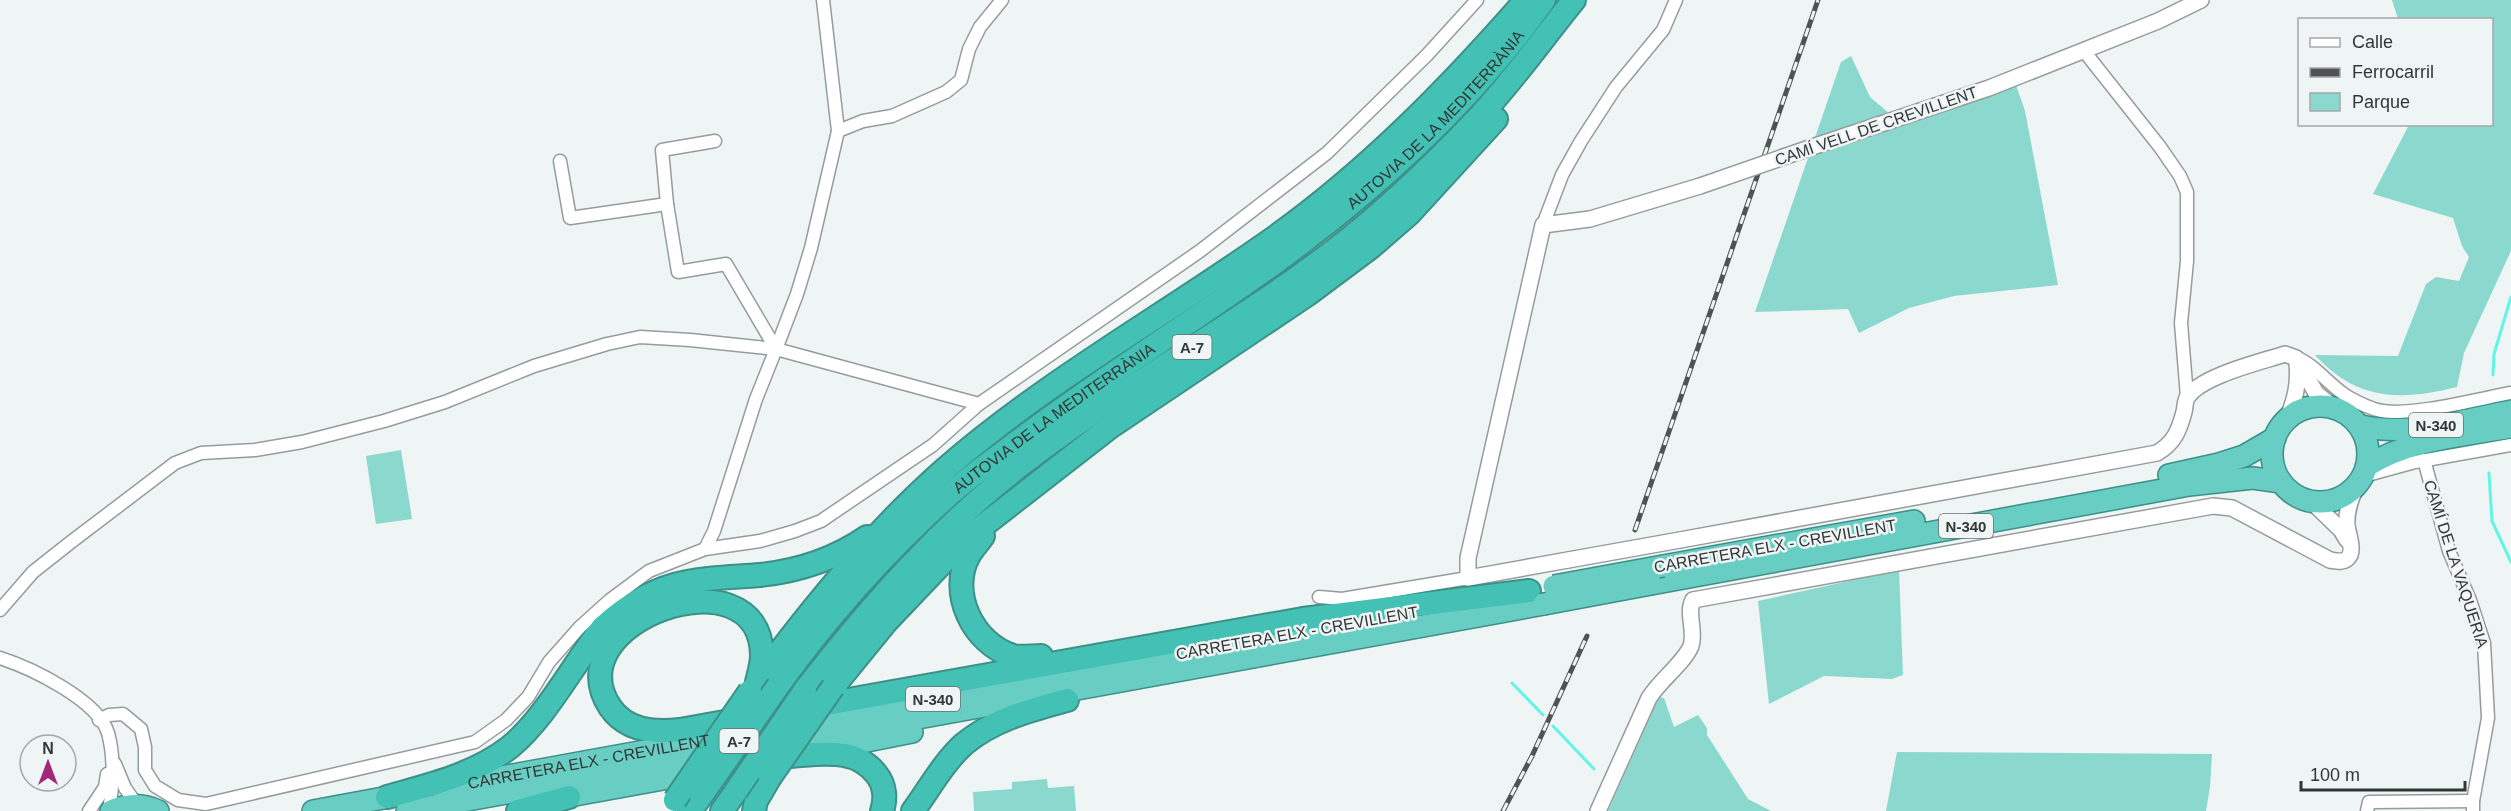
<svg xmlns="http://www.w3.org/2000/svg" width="2511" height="811" font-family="Arial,sans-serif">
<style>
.green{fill:#8bd9ce}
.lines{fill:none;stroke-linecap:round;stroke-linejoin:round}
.stream{stroke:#60f5e5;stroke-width:3}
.minor-casing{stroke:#969c9b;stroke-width:15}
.tertiary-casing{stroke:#969c9b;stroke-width:18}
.trunk-casing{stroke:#3d9088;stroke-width:24}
.motorway-casing{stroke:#3d9088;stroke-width:26}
.minor{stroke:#fff;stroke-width:12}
.tertiary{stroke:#fff;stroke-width:15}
.trunk{stroke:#68cec3;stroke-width:21}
.motorway{stroke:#42c1b4;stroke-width:22}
.rail-casing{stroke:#505353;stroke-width:5}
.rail{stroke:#eef5f4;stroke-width:3;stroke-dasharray:9;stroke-linecap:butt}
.tertiary-bridge-casing{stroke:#969c9b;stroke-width:18;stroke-linecap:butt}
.trunk-bridge-casing{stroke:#3d9088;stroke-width:24;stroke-linecap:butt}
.motorway-bridge-casing{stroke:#3d9088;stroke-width:26;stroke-linecap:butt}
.tertiary-bridge{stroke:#fff;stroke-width:15}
.trunk-bridge{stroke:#68cec3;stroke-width:21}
.motorway-bridge{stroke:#42c1b4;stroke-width:22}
.labels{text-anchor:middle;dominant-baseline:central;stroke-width:5;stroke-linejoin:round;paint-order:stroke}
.shield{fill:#eef5f4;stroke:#6b6f6f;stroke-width:1.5}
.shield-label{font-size:15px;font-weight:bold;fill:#333636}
.street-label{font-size:16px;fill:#333636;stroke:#eef5f4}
</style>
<rect width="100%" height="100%" fill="#eef5f4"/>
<g class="green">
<path d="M 2392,0 L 2511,0 L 2511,251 L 2464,353 L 2457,387 C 2400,401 2357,401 2315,355 L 2398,356 L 2426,284 L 2436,277 L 2459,281 L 2469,257 L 2462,246 L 2453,218 L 2373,194 L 2409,125 L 2492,124 L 2492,20 L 2398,19 Z"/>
<polygon points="1851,56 1870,97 1890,114 2009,73 2015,82 2025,111 2058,285 1954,296 1909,308 1859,333 1848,309 1755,312 1841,62"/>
<polygon points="401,450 412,519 376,524 366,456"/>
<polygon points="1899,570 1903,675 1892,679 1824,676 1769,704 1758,601"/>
<polygon points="1659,697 1664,698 1674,727 1698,715 1707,728 1707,735 1748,799 1771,811 1608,811"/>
<polygon points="1897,752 2212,754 2210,787 2206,811 1886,811"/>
<polygon points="1047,779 1048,788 1074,786 1076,811 974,811 973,792 1012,789 1012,782"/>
</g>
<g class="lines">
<g class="stream">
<polyline points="2493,375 2494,354 2511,297"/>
<polyline points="2489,473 2492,521 2511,562"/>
<polyline points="1512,683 1543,715"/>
<polyline points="1553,726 1594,769"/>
</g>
<defs>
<g id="minor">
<polyline points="823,0 838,131"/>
<polyline points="1002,0 980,27 969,49 961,80 946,92 892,116 863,121 838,131 811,248 797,294 776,349 979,404 1200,251 1327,153 1427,55 1477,0"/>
<polyline points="2084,51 2160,147 2180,176 2187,192 2187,261 2181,323 2187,397"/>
<polyline points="715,141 662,150 667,204 678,272 726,264 776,349"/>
<polyline points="560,161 570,218 667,204"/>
<polyline points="1543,225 1562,175 1581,141 1616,87 1663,30 1676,0"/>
<path d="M 2297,358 C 2314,364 2331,387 2348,397 C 2359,403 2370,409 2382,411 C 2413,416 2478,399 2511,393"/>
<polyline points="2424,460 2449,551 2470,600 2484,643 2488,718 2473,801 2473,811"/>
<polyline points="2364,476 2415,462 2511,445"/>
<polyline points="705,549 760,541 795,531 821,521 933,445 979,404"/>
<polyline points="1319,597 1342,599 1468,578"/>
<polyline points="0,610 33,572 71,542 175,463 201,453 255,450 302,442 384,421 445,402 534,366 607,344 640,337 690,340 776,349"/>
<path d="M 0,658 C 31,668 98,700 108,733 C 115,758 113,786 109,811"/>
<polyline points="99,720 109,715 123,714 141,729 145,747 145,770 155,786 178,800 206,804 475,742 506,720 528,697 549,662 580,627 610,600 649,571 705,549 714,531 756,399 776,349"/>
<polyline points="115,764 125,788 137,805"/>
<polyline points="89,811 105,787 107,774"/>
<polyline points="2367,811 2369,802 2473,801"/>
</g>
<g id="tertiary">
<polyline points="1818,145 1989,88 2158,21 2201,0"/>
<path d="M 2288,417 C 2295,399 2299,384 2297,364"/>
<polyline points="2311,501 2341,530 2347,540"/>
<path d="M 1680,540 L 2157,453 C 2174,443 2179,431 2184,412 C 2185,408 2185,401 2187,398 C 2200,376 2261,362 2285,354 L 2296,358 L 2316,393 L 2333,407"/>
<polyline points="1568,560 1468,578 1468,558 1543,225 1590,219 1700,186"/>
<path d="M 1598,811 L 1649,698 C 1660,680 1684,663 1691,646 C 1696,631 1686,613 1693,600 L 2213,506 L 2232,508 L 2330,560 C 2336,561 2343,563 2348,558 C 2355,551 2348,534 2347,525 C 2346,512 2350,501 2355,489"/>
</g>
<g id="trunk">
<circle cx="2320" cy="454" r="48"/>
<path d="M 2361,426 C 2410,437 2462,420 2511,411"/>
<path d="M 2367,466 C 2409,439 2462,436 2511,427"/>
<polyline points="2169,475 2219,464 2244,456 2275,438"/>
<polyline points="1663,566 1914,521"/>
<polyline points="1651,584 2189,485 2253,478 2281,482"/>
<polyline points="822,750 912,732"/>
<path id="s1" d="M 441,788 L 1355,622"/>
<polyline points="553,799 767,760"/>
<path d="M 111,811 C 127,804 142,803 158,811"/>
<polyline points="313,811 405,794"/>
<polyline points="407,811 1544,604"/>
</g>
<g id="motorway">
<path d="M 983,536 C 979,542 973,548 969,555 C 948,592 973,644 1013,656 C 1021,658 1032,656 1041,656"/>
<path d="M 759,679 C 815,604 874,532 944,470 C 1046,381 1164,316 1274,238 C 1369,170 1450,87 1526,0"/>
<path d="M 757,682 C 759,674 762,664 762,655 C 760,548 553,621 610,707 C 626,731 654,733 680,730 L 1303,619 L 1529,591"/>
<path id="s2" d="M 778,686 C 828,616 886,551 951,493 C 970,476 992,461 1013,445 C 1097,381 1187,326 1273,264 C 1375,190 1471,103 1544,0"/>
<polyline points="833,687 886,622 962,542 1110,427 1308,294 1371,247 1409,214 1496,119"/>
<path d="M 805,690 C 871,605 943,523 1030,458 C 1129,383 1238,324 1336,249 C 1385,211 1432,166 1475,121 C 1510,85 1542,39 1574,0"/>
<path d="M 788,756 C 820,754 855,746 877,775 C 885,785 886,799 882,811"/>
<path d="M 387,797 C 429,785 474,775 510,747 C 547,716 573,664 603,627 C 627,605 655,588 687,582 C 711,577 736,577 760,575 C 798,571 835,559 867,537"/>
<polyline points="518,811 569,797"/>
<polyline points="690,811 701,796"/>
<polyline points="722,811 736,791"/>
<polyline points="754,811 756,801 770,777"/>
<path d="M 913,811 C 929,789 944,762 964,744 C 994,719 1031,710 1067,700"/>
</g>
</defs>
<use href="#minor" class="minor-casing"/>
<use href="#tertiary" class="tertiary-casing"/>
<use href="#trunk" class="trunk-casing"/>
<use href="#motorway" class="motorway-casing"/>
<use href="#minor" class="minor"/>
<use href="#tertiary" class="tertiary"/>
<use href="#trunk" class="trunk"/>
<use href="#motorway" class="motorway"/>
<defs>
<g id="rail">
<polyline points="1635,530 1818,0"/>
<polyline points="1503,811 1532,756 1587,636"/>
</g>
</defs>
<use href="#rail" class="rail-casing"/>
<use href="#rail" class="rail"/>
<defs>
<g id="tertiary-bridge">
<polyline points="1700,186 1818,145"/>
<polyline points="1568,560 1680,540"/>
</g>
<g id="trunk-bridge">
<polyline points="1554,586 1663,566"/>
<polyline points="1544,604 1651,584"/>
</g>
<g id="motorway-bridge">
<polyline points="770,777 833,687"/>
<polyline points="736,791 805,690"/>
<polyline points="701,796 778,686"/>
<polyline points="675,800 750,691"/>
</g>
</defs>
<use href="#tertiary-bridge" class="tertiary-bridge-casing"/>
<use href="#trunk-bridge" class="trunk-bridge-casing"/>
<use href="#motorway-bridge" class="motorway-bridge-casing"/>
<use href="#tertiary-bridge" class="tertiary-bridge"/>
<use href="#trunk-bridge" class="trunk-bridge"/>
<use href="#motorway-bridge" class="motorway-bridge"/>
</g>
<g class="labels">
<g class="shield">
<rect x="1172.5" y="335" width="39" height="24" rx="4.5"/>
<rect x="2409" y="413" width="54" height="24" rx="4.5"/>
<rect x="1939" y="514" width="54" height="24" rx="4.5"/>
<rect x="906" y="687" width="54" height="24" rx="4.5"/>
<rect x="719.5" y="729" width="39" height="24" rx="4.5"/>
</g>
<g class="shield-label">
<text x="1192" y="347">A-7</text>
<text x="2436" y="425">N-340</text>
<text x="1966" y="526">N-340</text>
<text x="933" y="699">N-340</text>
<text x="739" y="741">A-7</text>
</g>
<g class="street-label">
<text stroke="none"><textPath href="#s2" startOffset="873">AUTOVIA DE LA MEDITERRÀNIA</textPath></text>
<text transform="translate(1876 126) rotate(-19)">CAMÍ VELL DE CREVILLENT</text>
<text stroke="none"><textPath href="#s2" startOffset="387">AUTOVIA DE LA MEDITERRÀNIA</textPath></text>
<text transform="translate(1775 546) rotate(-10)">CARRETERA ELX - CREVILLENT</text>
<text transform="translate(2456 564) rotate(72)">CAMÍ DE LA VAQUERIA</text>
<text transform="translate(1297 633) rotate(-10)">CARRETERA ELX - CREVILLENT</text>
<text stroke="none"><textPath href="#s1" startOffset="150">CARRETERA ELX - CREVILLENT</textPath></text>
</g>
</g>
<rect x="2298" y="18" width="195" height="108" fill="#eef5f4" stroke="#a3a9a8" stroke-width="1.5"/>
<rect x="2310" y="38" width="30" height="9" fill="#ffffff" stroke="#a3a9a8" stroke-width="1.5"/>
<text x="2352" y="48" font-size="18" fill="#333636">Calle</text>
<rect x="2310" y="68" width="30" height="9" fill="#505353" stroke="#a3a9a8" stroke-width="1.5"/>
<text x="2352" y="78" font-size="18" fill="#333636">Ferrocarril</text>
<rect x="2310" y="93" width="30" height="18" fill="#8bd9ce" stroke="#a3a9a8" stroke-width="1.5"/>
<text x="2352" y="108" font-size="18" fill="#333636">Parque</text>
<g transform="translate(48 763)"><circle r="28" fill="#eef5f4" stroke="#a3a9a8" stroke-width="1.5"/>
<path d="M0-4.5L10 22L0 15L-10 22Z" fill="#a3277b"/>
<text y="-9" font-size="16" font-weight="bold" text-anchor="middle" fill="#333636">N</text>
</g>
<path d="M2301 781v9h164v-9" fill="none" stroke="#333636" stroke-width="3"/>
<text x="2310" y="781" font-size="18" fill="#333636" stroke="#eef5f4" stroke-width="4.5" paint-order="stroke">100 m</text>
</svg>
